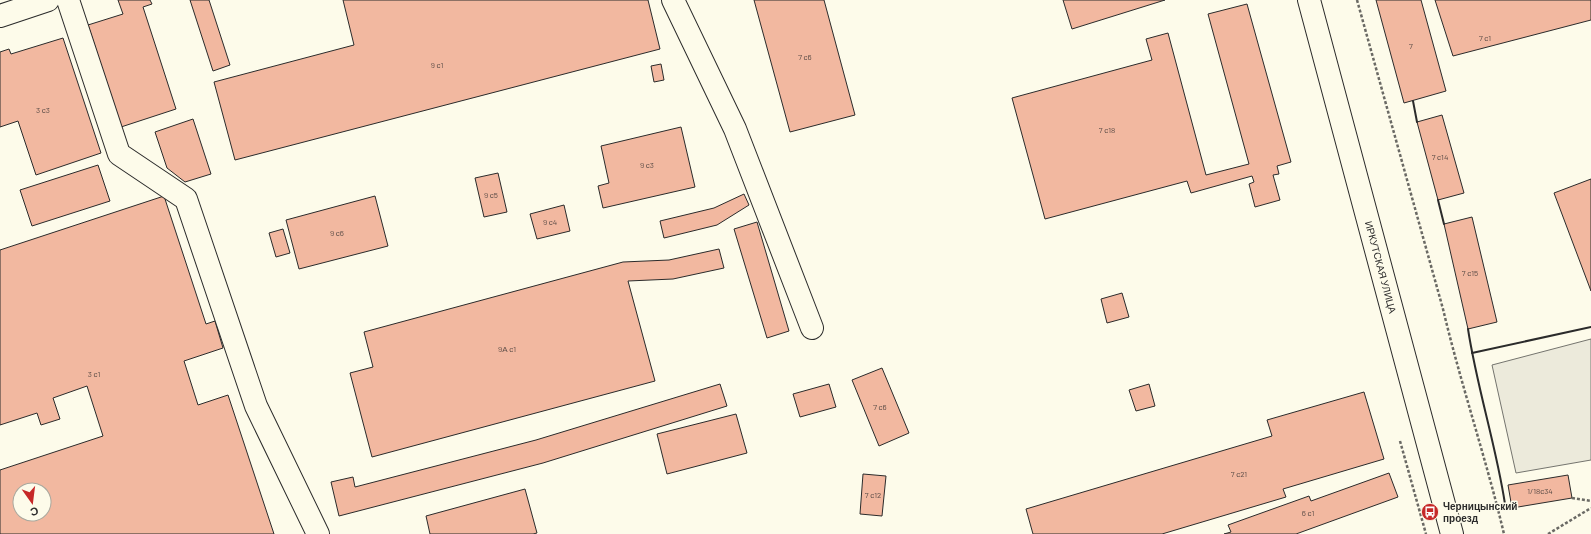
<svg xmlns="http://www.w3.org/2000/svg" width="1591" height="534" font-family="Barlow,sans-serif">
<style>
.parking{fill:#eceadb;stroke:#74746e}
.building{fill:#f2b8a0;stroke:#2b2b2b;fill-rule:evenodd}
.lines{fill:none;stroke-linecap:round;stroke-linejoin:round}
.minor-casing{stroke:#2b2b2b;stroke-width:24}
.path{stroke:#6a6964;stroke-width:2.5;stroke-dasharray:3 2;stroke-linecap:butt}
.minor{stroke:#fdfbea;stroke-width:22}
.wall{stroke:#2b2b2b;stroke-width:2}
.labels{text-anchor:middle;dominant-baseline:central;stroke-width:3;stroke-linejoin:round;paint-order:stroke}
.number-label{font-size:8px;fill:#5d4e48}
.street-label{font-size:10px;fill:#2b2b2b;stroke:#fdfbea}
.poi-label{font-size:10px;font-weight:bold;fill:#2b2b2b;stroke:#fdfbea;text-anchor:start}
</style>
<rect width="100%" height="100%" fill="#fdfbea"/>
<polygon class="parking" points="1591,339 1591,460 1516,473 1492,365"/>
<g class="building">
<polygon points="118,0 150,0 152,4 143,7 176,109 121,127 88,25 123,14"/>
<polygon points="190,0 209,0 230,65 213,71"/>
<polygon points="343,0 648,0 660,49 235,160 214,82 354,45"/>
<polygon points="754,0 824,0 855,115 790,132"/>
<polygon points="1063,0 1165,0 1072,29"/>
<polygon points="1376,0 1421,0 1446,91 1404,103"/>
<polygon points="1435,0 1591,0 1591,20 1453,56"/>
<polygon points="1247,4 1291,162 1277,166 1279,174 1273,175 1280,200 1255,207 1249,184 1254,182 1252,176 1191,193 1187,181 1045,219 1012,98 1152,60 1146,39 1168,33 1206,175 1249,164 1208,14"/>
<polygon points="63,38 101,153 36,175 18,121 0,127 0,52 9,49 11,54"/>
<polygon points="661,64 664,80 654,82 651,66"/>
<polygon points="1442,115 1464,193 1438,200 1417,122"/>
<polygon points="193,119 211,174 185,182 167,168 155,132"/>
<polygon points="681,127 695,187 603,208 598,186 609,183 601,146"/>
<polygon points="98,165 110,201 32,226 20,190"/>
<polygon points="498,173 507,212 484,217 475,178"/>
<polygon points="1591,179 1591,291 1554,193"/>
<polygon points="744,194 749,205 717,225 664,238 660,221 714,208"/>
<path d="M 164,196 L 206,324 L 215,321 L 223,348 L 184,361 L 198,405 L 228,395 L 274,534 L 0,534 L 0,470 L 103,436 L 87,386 L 53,398 L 60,419 L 41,425 L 37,413 L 0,425 L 0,250 ZM 20,490 L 44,490 L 44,514 L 20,514 Z"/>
<polygon points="375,196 388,246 299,269 286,220"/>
<polygon points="564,205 570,231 537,239 530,214"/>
<polygon points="1472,217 1497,322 1468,329 1444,224"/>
<polygon points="757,222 789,331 767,338 734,229"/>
<polygon points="283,229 290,253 276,257 269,233"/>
<polygon points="719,249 724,268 673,279 628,281 655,381 372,457 350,373 373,367 364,332 623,262 669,260"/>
<polygon points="1122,293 1129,317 1107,323 1101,299"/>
<polygon points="882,368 909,433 879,446 852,380"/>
<polygon points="720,384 727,406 543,463 339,516 331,482 353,477 355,487 536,440"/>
<polygon points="829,384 836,407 800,417 793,394"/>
<polygon points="1149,384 1155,406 1136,411 1129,390"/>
<polygon points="1364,392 1384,459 1283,489 1286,497 1162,534 1033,534 1026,509 1272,436 1267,420"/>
<polygon points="736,414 747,453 667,474 657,434"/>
<polygon points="1389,473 1398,497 1296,534 1224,534 1231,532 1228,525 1309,496 1311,501"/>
<polygon points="863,474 886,476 882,516 860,514"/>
<polygon points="1568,475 1572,498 1512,508 1508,485"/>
<polygon points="525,489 537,533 533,534 430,534 426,516"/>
</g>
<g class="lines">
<defs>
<g id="minor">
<polyline points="68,0 119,154 186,199 256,406 318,534"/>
<polyline points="673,0 735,129 812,328"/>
<polyline points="1309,0 1452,534"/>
<polyline points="0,16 48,0"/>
</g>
</defs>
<use href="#minor" class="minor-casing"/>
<g class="path">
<path d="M 1357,0 L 1443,309 C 1461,385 1486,458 1504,534"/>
<polyline points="1400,441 1426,534"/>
<polyline points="1572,498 1591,501"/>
<polyline points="1548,534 1591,508"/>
</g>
<use href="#minor" class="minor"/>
<g class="wall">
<polyline points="1413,101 1417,122"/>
<polyline points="1438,200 1444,224"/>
<path d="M 1468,329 C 1477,388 1496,445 1505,504 L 1512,508"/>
<polyline points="1472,353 1591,327"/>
</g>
</g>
<defs>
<symbol id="bus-disc" viewBox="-11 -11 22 22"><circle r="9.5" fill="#c62828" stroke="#fdfbea"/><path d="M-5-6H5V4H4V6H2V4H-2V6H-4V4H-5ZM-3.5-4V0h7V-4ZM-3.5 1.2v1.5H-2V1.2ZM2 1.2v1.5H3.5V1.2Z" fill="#fff"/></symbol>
</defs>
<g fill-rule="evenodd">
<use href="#bus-disc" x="1420" y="502" width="20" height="20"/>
</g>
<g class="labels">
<g class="number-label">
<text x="1485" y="38">7 с1</text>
<text x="1411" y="46">7</text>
<text x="805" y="57">7 с6</text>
<text x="437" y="65">9 с1</text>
<text x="43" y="110">3 с3</text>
<text x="1107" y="130">7 с18</text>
<text x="1440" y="157">7 с14</text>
<text x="647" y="165">9 с3</text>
<text x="491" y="195">9 с5</text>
<text x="550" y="222">9 с4</text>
<text x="337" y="233">9 с6</text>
<text x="1470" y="273">7 с15</text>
<text x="507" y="349">9А с1</text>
<text x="94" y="374">3 с1</text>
<text x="880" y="407">7 с6</text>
<text x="1239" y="474">7 с21</text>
<text x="1540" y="491">1/18с34</text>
<text x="873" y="495">7 с12</text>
<text x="1308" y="513">6 с1</text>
</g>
<g class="street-label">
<text transform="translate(1381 267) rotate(75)">ИРКУТСКАЯ УЛИЦА</text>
</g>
<g class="poi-label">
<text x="1443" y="506">Черницынский<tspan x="1443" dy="12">проезд</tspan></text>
</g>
</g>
<g transform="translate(32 502) rotate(166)"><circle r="19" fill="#fdfbea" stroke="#a9a89e"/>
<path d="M0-3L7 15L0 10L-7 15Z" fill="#c62828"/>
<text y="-6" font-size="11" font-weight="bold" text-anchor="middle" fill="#2b2b2b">С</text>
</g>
</svg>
